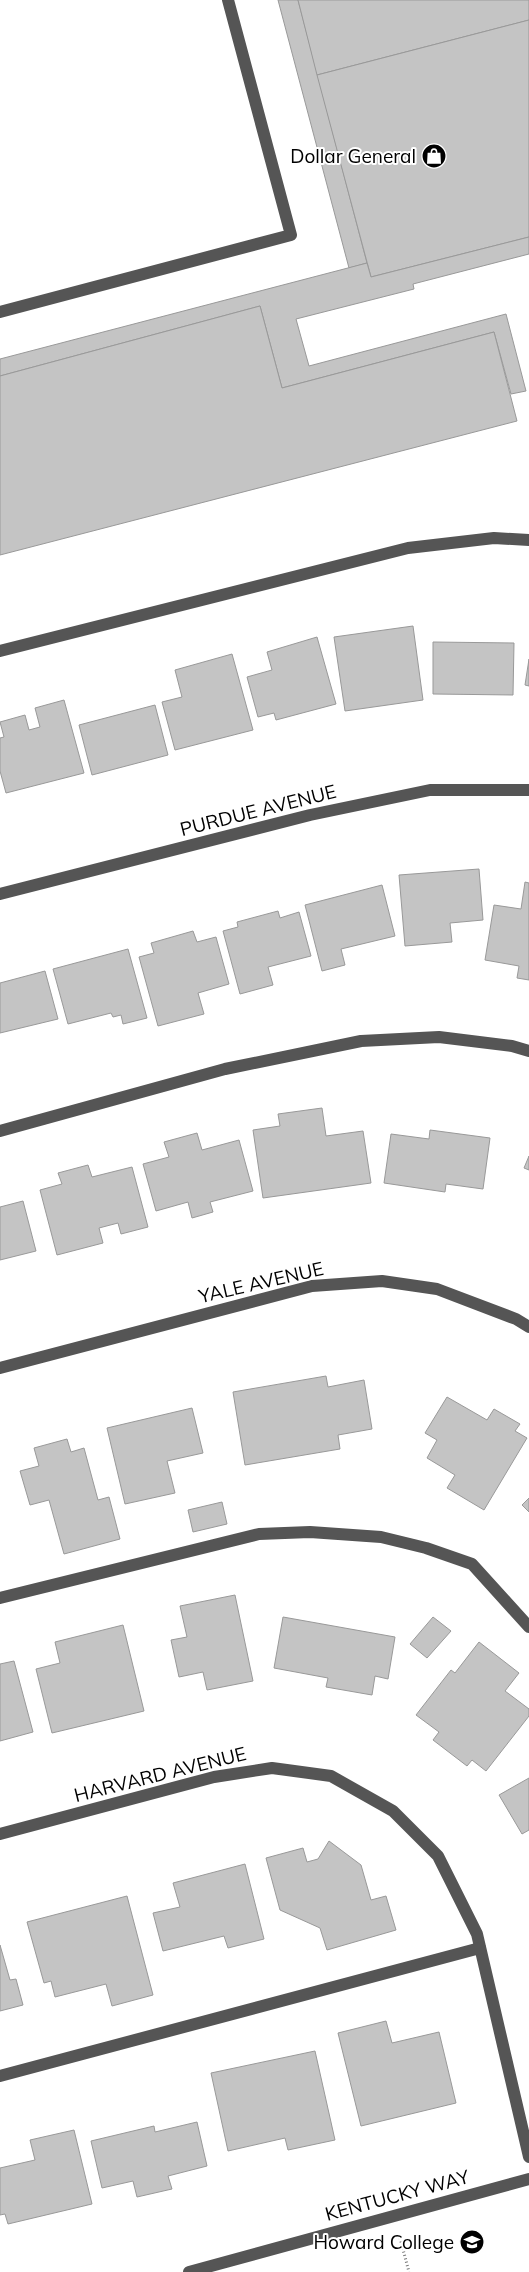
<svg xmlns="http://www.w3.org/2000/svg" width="529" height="2272" font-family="Mulish,sans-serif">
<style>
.building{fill:#c4c4c4;stroke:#999}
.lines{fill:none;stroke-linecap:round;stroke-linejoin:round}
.path{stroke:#777;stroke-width:3;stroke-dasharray:1 2.5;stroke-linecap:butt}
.minor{stroke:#555;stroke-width:12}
.labels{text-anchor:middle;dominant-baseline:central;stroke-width:4;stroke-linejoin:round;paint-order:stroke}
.poi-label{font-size:19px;fill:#000;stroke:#fff;text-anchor:end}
.street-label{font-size:19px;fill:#000;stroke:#fff}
</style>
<rect width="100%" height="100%" fill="#fff"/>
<g class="building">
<polygon points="278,0 298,0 367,263 349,268"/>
<polygon points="298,0 529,0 529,20 317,75"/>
<polygon points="529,20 529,237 371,277 317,75"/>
<polygon points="529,237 529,254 413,284 414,289 296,319 309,366 506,314 526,391 511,394 494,332 282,388 260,306 0,376 0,359 367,263 371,277"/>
<polygon points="260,306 282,388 494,332 517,421 0,555 0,376"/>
<polygon points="413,626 423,700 345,711 334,637"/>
<polygon points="317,637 336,704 276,720 274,713 258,717 247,677 272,670 267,652"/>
<polygon points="433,642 514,643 513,695 433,694"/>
<polygon points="232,654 253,730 175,750 162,702 182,697 175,670"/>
<polygon points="529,659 529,686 525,685"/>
<polygon points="64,700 84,773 6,793 0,771 0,738 4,737 0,722 25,715 29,730 40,727 35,708"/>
<polygon points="155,705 168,755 92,775 79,725"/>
<polygon points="479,869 483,920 450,923 452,942 405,946 399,875"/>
<polygon points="525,882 529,883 529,980 517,978 519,966 485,960 494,905 521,909"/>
<polygon points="382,885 395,936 341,949 345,965 322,971 305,905"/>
<polygon points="278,911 280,918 299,912 311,956 268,967 273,985 240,994 223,931 238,927 237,922"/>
<polygon points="193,931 197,942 216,937 229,984 198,993 204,1014 158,1026 139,957 154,953 151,943"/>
<polygon points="128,949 147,1018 123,1024 121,1015 113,1017 111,1013 68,1024 53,969"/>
<polygon points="45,971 58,1019 0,1033 0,983"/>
<polygon points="322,1108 326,1136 363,1131 371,1183 263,1198 253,1130 280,1126 278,1114"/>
<polygon points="430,1130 490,1138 483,1189 446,1184 445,1192 384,1183 391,1134 429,1139"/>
<polygon points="197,1133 202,1150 239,1140 253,1191 210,1202 213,1212 192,1218 188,1202 156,1211 143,1164 169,1157 164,1142"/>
<polygon points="529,1156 529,1170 524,1168"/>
<polygon points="88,1165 92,1177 132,1167 148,1227 121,1234 118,1223 99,1228 103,1243 57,1255 40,1190 62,1184 58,1173"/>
<polygon points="23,1201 36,1251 0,1260 0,1207"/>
<polygon points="326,1376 328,1387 364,1380 372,1429 338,1435 340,1449 245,1465 233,1392"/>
<polygon points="447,1397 487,1420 494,1409 520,1424 515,1431 527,1438 484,1510 447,1488 455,1475 427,1458 437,1440 425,1433"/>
<polygon points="192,1408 203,1453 167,1461 175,1493 125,1504 107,1428"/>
<polygon points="67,1439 71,1452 84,1448 98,1500 109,1497 120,1539 64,1554 49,1500 30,1505 20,1471 39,1466 34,1448"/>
<polygon points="529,1498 529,1512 522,1505"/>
<polygon points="222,1502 227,1524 193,1532 188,1510"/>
<polygon points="235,1595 253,1681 207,1690 203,1672 179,1677 171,1640 187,1637 180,1606"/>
<polygon points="283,1617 395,1637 388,1679 375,1676 372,1695 326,1687 328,1678 274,1668"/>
<polygon points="433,1617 451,1631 427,1658 410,1644"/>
<polygon points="123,1625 144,1711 52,1733 36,1669 60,1663 55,1642"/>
<polygon points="479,1642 519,1673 505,1691 529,1709 529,1716 486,1771 472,1760 467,1766 433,1740 439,1732 416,1715 451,1670 455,1673"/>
<polygon points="14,1661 33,1732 0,1741 0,1664"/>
<polygon points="529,1778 529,1830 522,1834 499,1795"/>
<polygon points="329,1841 361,1865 371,1900 386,1896 396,1930 327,1950 320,1928 280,1910 266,1858 303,1848 307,1862 318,1859"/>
<polygon points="245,1864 264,1939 228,1948 224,1936 163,1951 153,1913 180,1907 173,1883"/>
<polygon points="127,1896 153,1995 112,2006 106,1984 55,1997 51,1981 44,1983 27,1922"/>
<polygon points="0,1945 10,1980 16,1979 23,2005 0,2011"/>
<polygon points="386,2021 392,2043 439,2032 456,2103 361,2126 338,2033"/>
<polygon points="315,2051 335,2140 288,2150 285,2138 228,2151 211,2073"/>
<polygon points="197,2122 207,2166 168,2176 172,2189 137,2197 133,2181 102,2188 91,2141 154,2126 155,2132"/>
<polygon points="74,2130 92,2204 8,2224 5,2214 0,2215 0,2168 35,2160 30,2140"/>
</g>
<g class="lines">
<polyline class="path" points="400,2238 409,2272"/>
<g class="minor">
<polyline points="0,312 291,235 228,0"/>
<polyline points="0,651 408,548 494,538 529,540"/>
<polyline points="0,894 310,815 430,790 529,790"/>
<polyline points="0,1131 225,1069 361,1041 439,1037 512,1046 529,1051"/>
<polyline points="0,1368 312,1286 382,1281 437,1289 516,1319 529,1327"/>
<polyline points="0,1598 259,1534 310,1532 381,1537 426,1548 472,1564 529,1627"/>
<polyline points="0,1834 214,1777 272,1768 331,1776 393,1811 438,1856 477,1934 529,2157"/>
<polyline points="0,2076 480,1948"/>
<polyline points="189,2272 529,2179"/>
</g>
</g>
<defs>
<symbol id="shop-disc" viewBox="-11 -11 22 22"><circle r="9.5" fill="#000" stroke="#fff"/><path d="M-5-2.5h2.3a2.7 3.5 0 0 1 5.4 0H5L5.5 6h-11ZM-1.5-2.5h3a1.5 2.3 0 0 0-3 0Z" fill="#fff"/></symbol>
<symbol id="university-disc" viewBox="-11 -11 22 22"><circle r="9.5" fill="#000" stroke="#fff"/><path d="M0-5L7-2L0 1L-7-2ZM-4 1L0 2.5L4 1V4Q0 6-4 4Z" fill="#fff"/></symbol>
</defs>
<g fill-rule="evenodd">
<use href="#shop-disc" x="420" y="142" width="28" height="28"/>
<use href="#university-disc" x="458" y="2228" width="28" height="28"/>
</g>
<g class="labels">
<g class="poi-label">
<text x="416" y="156">Dollar General</text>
<text x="454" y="2242">Howard College</text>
</g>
<g class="street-label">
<text transform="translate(258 810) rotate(-14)">PURDUE AVENUE</text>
<text transform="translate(261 1282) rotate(-13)">YALE AVENUE</text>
<text transform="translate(160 1774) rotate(-14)">HARVARD AVENUE</text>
<text transform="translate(397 2195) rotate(-15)">KENTUCKY WAY</text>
</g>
</g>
</svg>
